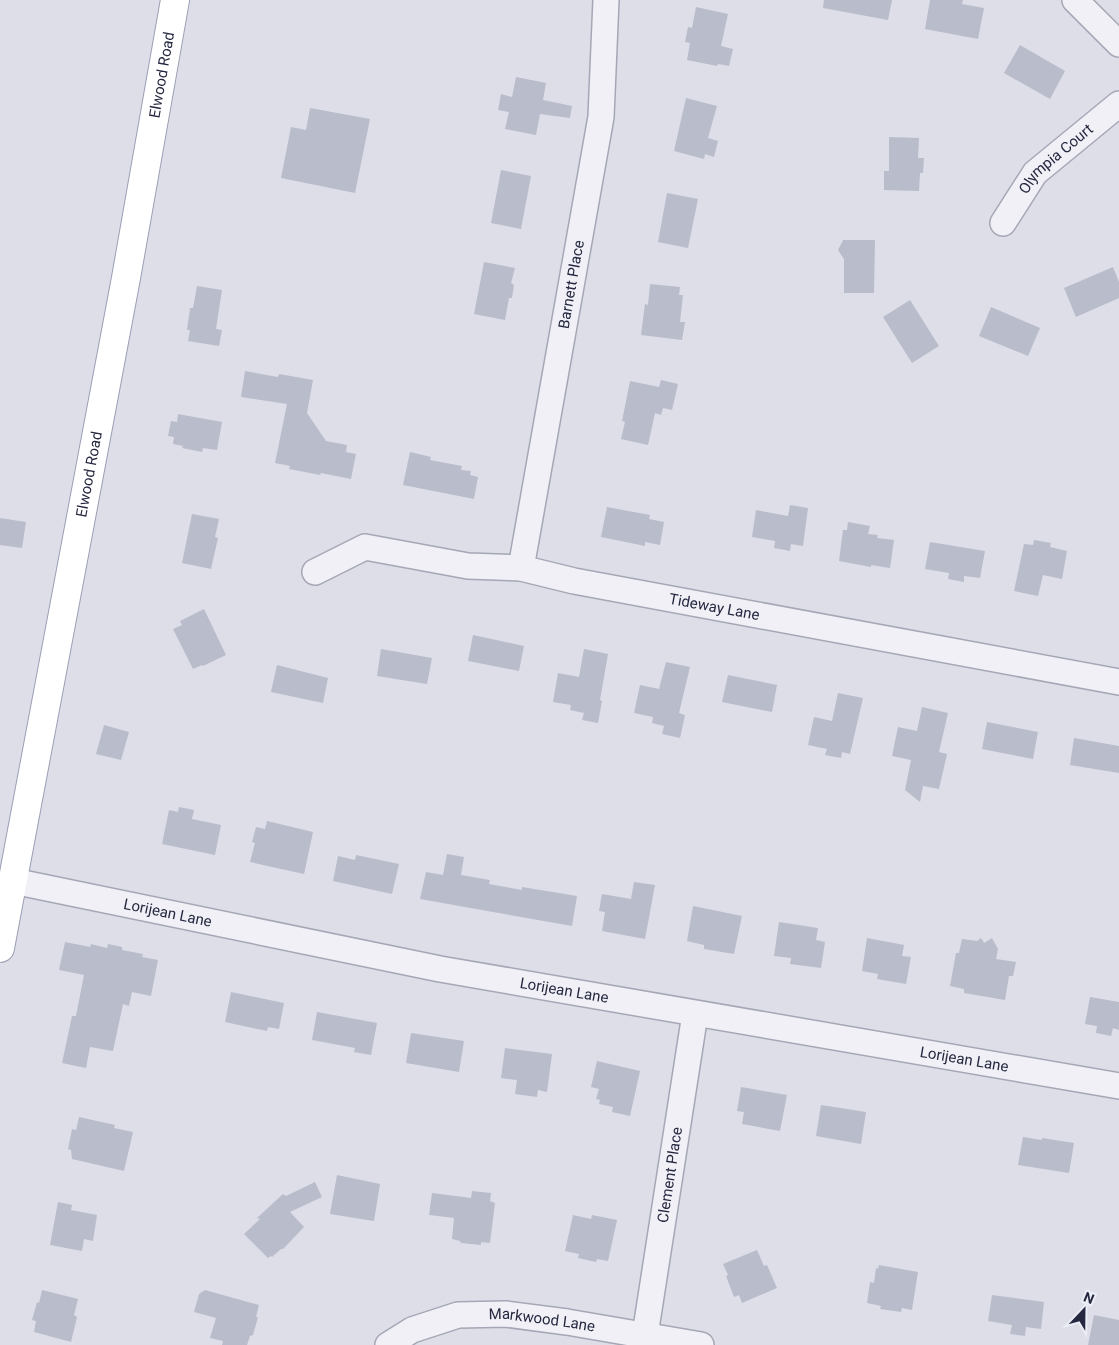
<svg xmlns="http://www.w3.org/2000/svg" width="1119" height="1345" font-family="Roboto,sans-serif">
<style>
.building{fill:#b9bccb}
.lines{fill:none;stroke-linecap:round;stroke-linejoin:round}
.minor-casing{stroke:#a6a7b6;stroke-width:28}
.major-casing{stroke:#9b9fb5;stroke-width:30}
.minor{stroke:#f0f0f6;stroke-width:25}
.major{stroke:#fff;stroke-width:28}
.labels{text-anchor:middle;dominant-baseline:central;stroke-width:4;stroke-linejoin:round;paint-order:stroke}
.street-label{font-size:15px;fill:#252840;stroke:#eceef6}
</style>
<rect width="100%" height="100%" fill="#dddee8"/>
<g class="building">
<polygon points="824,0 892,0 888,20 823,8"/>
<polygon points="930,0 963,0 962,4 984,8 978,39 925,29"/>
<polygon points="696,7 728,14 721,46 733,49 729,66 718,64 717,66 687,60 690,43 685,42 688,27 692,28"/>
<polygon points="1020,45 1065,71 1050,99 1004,73"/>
<polygon points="516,77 546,83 543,100 572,106 570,118 540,114 536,135 505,129 509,112 498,110 501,94 512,97"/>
<polygon points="686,98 717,106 708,138 718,141 714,157 705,154 704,159 674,151"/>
<polygon points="310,108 370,119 355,193 281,178 291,127 306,130"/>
<polygon points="889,137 919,138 918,158 924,158 923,173 920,173 919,191 884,190 884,171 889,171"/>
<polygon points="501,170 531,176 521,229 491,223"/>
<polygon points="667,193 698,199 688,248 658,242"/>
<polygon points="843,240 875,240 874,293 844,293 844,259 838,250"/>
<polygon points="484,262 515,268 511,283 514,285 512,298 509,298 505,320 474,314"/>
<polygon points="1113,267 1119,282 1119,298 1076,317 1064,288"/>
<polygon points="650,284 680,287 679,295 683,295 680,322 685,322 682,340 641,335 645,304 648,305"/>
<polygon points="197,286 222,290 216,329 222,330 219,346 188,341 190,330 187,330 190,308 193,308"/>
<polygon points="910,300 939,346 912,363 883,317"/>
<polygon points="991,307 1040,328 1028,356 979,336"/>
<polygon points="245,371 278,377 279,374 313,380 307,413 326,441 347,445 346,452 356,454 351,479 321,473 320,475 289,469 290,466 275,463 287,404 241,397"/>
<polygon points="661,380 678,384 672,410 663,408 661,415 655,413 648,445 621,439 625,422 622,421 630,381 659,387"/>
<polygon points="178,414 222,422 217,450 203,448 202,452 182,448 183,446 173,444 174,437 168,436 171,421 177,422"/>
<polygon points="410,452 431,457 430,460 462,466 461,470 471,471 470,475 478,477 474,499 403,485"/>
<polygon points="790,505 808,508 803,546 791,544 790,551 774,548 775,541 752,537 756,510 788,516"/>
<polygon points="607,507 650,515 649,519 664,522 660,545 645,542 645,546 601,537"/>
<polygon points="192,514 219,519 215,537 218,538 211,569 182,563"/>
<polygon points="0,518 26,522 22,548 0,545"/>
<polygon points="848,522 870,526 868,534 878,535 877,538 894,540 890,568 871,565 871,567 839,561 843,530 847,530"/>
<polygon points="1034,540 1051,543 1050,547 1067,551 1062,579 1043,575 1038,596 1014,591 1024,544 1033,545"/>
<polygon points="930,542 985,551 980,578 964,576 964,582 948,579 949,573 925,569"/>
<polygon points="204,609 226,655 203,666 202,665 193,669 173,629 182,625 180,621"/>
<polygon points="473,635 524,646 519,671 468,661"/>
<polygon points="381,649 432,658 427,684 377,676"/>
<polygon points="584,649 608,654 600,700 602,701 598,723 582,720 584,713 570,710 571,705 553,702 558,673 579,677"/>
<polygon points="666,662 690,667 679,713 685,715 680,738 662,734 664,726 652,723 653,717 634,713 640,685 659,689"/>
<polygon points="277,665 328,678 323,703 271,692"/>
<polygon points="728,675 777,685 772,712 722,702"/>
<polygon points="838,693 863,698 850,754 842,752 841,758 825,755 827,749 808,745 814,717 832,721"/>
<polygon points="922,707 948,713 939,752 947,754 939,789 923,786 920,802 905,790 911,760 892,756 898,727 917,731"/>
<polygon points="987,722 1038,732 1033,759 982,749"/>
<polygon points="104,725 129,732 121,760 96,754"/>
<polygon points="1074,738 1119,746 1119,773 1070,765"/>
<polygon points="179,807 194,810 192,819 221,825 215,855 162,844 169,810 178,812"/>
<polygon points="267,821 313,832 304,874 250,862 255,843 252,842 256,827 265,829"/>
<polygon points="447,854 464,857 461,875 490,880 489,884 522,890 522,887 577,896 572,926 420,899 426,872 443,875"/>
<polygon points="356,855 399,864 392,894 333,881 338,856 355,860"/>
<polygon points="634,882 655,885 645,939 602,931 605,912 599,911 602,894 631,899"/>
<polygon points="693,906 742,916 734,954 704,949 704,945 687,941"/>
<polygon points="779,922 818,928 816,940 825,942 821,968 790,964 791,958 774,956"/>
<polygon points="867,938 904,945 902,956 911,957 906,984 877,979 878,974 862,971"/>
<polygon points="981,938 984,943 992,938 998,949 996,959 1016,962 1013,976 1009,976 1005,1000 964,993 964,989 950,986 956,953 959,953 962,939 977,941"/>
<polygon points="65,942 90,947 91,944 107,948 108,944 122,947 122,950 143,954 142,957 158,960 151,996 132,992 129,1006 123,1004 113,1051 90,1047 86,1068 62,1063 72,1016 76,1016 84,975 59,970"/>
<polygon points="231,992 284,1003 279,1029 268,1027 267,1031 225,1022"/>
<polygon points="1090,997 1119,1002 1119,1030 1113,1028 1111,1036 1096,1033 1097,1026 1085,1024"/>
<polygon points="317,1012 377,1023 371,1055 354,1052 355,1048 312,1040"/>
<polygon points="411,1033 464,1041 459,1072 406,1063"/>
<polygon points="505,1048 552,1054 547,1092 538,1090 537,1097 515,1094 517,1080 501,1078"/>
<polygon points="597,1061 640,1071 630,1116 612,1112 613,1107 599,1104 600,1100 596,1099 599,1089 591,1087"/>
<polygon points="741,1087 787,1095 780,1131 742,1124 744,1112 737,1111"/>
<polygon points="821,1105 866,1112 861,1144 816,1136"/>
<polygon points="79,1117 115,1125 114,1128 133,1132 124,1171 72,1159 71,1150 68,1149 72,1129 76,1130"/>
<polygon points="1023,1137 1042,1140 1042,1138 1074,1143 1069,1173 1018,1165"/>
<polygon points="337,1175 380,1184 374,1221 330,1214"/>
<polygon points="315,1182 322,1197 290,1212 304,1227 283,1249 281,1249 272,1257 271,1256 268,1258 244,1234 260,1219 257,1218 283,1194 286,1196"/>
<polygon points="472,1191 491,1193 490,1201 495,1203 490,1243 481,1242 481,1245 461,1243 460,1241 452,1239 454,1218 429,1215 432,1193 471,1198"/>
<polygon points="58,1202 72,1205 71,1210 97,1215 93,1241 84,1239 82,1251 50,1245"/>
<polygon points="573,1215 591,1219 592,1215 617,1220 608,1261 597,1259 596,1262 578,1258 579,1254 565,1251"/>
<polygon points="757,1250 764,1266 767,1265 777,1288 742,1303 739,1295 734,1297 726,1276 728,1275 723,1264"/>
<polygon points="879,1265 918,1272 912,1310 902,1308 901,1312 880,1309 881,1306 867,1303 870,1282 874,1283 876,1268 878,1269"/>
<polygon points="42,1290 78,1299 74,1315 77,1317 71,1342 34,1332 36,1321 32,1320 37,1302 39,1303"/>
<polygon points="205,1290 259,1305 256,1317 258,1317 253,1335 250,1336 247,1345 222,1345 223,1341 210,1338 216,1318 194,1312 199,1294"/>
<polygon points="992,1295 1044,1302 1041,1329 1026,1327 1025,1336 1010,1334 1012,1325 988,1321"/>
<polygon points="1094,1315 1119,1320 1119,1345 1088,1345"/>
</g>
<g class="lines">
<defs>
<g id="minor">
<polyline points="1075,0 1119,44"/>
<path id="s1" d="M 1003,223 L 1035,173 L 1119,104"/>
<path id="s2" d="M 521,568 L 601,117 L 606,0"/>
<path id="s3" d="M 315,572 L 365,547 L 468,566 L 521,568 L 574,581 L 1119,682"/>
<path id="s4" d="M 13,881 L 440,969 L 1119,1086"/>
<path id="s5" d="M 645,1335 L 695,1014"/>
<path id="s6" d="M 388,1345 L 412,1330 L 458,1315 L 506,1314 L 567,1322 L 701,1345"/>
</g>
<g id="major">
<path id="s7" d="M 0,948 L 126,278 L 175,0"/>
</g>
</defs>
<use href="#minor" class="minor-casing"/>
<use href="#major" class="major-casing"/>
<use href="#minor" class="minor"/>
<use href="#major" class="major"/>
</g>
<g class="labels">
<g class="street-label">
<text stroke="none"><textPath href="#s7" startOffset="888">Elwood Road</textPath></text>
<text stroke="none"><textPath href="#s1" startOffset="84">Olympia Court</textPath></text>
<text stroke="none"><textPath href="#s2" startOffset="288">Barnett Place</textPath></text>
<text stroke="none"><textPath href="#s7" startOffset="482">Elwood Road</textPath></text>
<text stroke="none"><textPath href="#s3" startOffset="411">Tideway Lane</textPath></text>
<text stroke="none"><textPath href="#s4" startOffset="158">Lorijean Lane</textPath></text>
<text stroke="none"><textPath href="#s4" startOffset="562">Lorijean Lane</textPath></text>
<text stroke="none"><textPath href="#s4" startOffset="968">Lorijean Lane</textPath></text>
<text stroke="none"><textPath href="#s5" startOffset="162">Clement Place</textPath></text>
<text stroke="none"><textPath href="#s6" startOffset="161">Markwood Lane</textPath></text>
</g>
</g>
<g transform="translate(1084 1310) rotate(22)" stroke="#eceef6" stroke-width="4" paint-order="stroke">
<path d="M0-4L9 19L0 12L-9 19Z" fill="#252840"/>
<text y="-8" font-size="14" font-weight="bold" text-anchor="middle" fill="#252840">N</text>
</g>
</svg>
